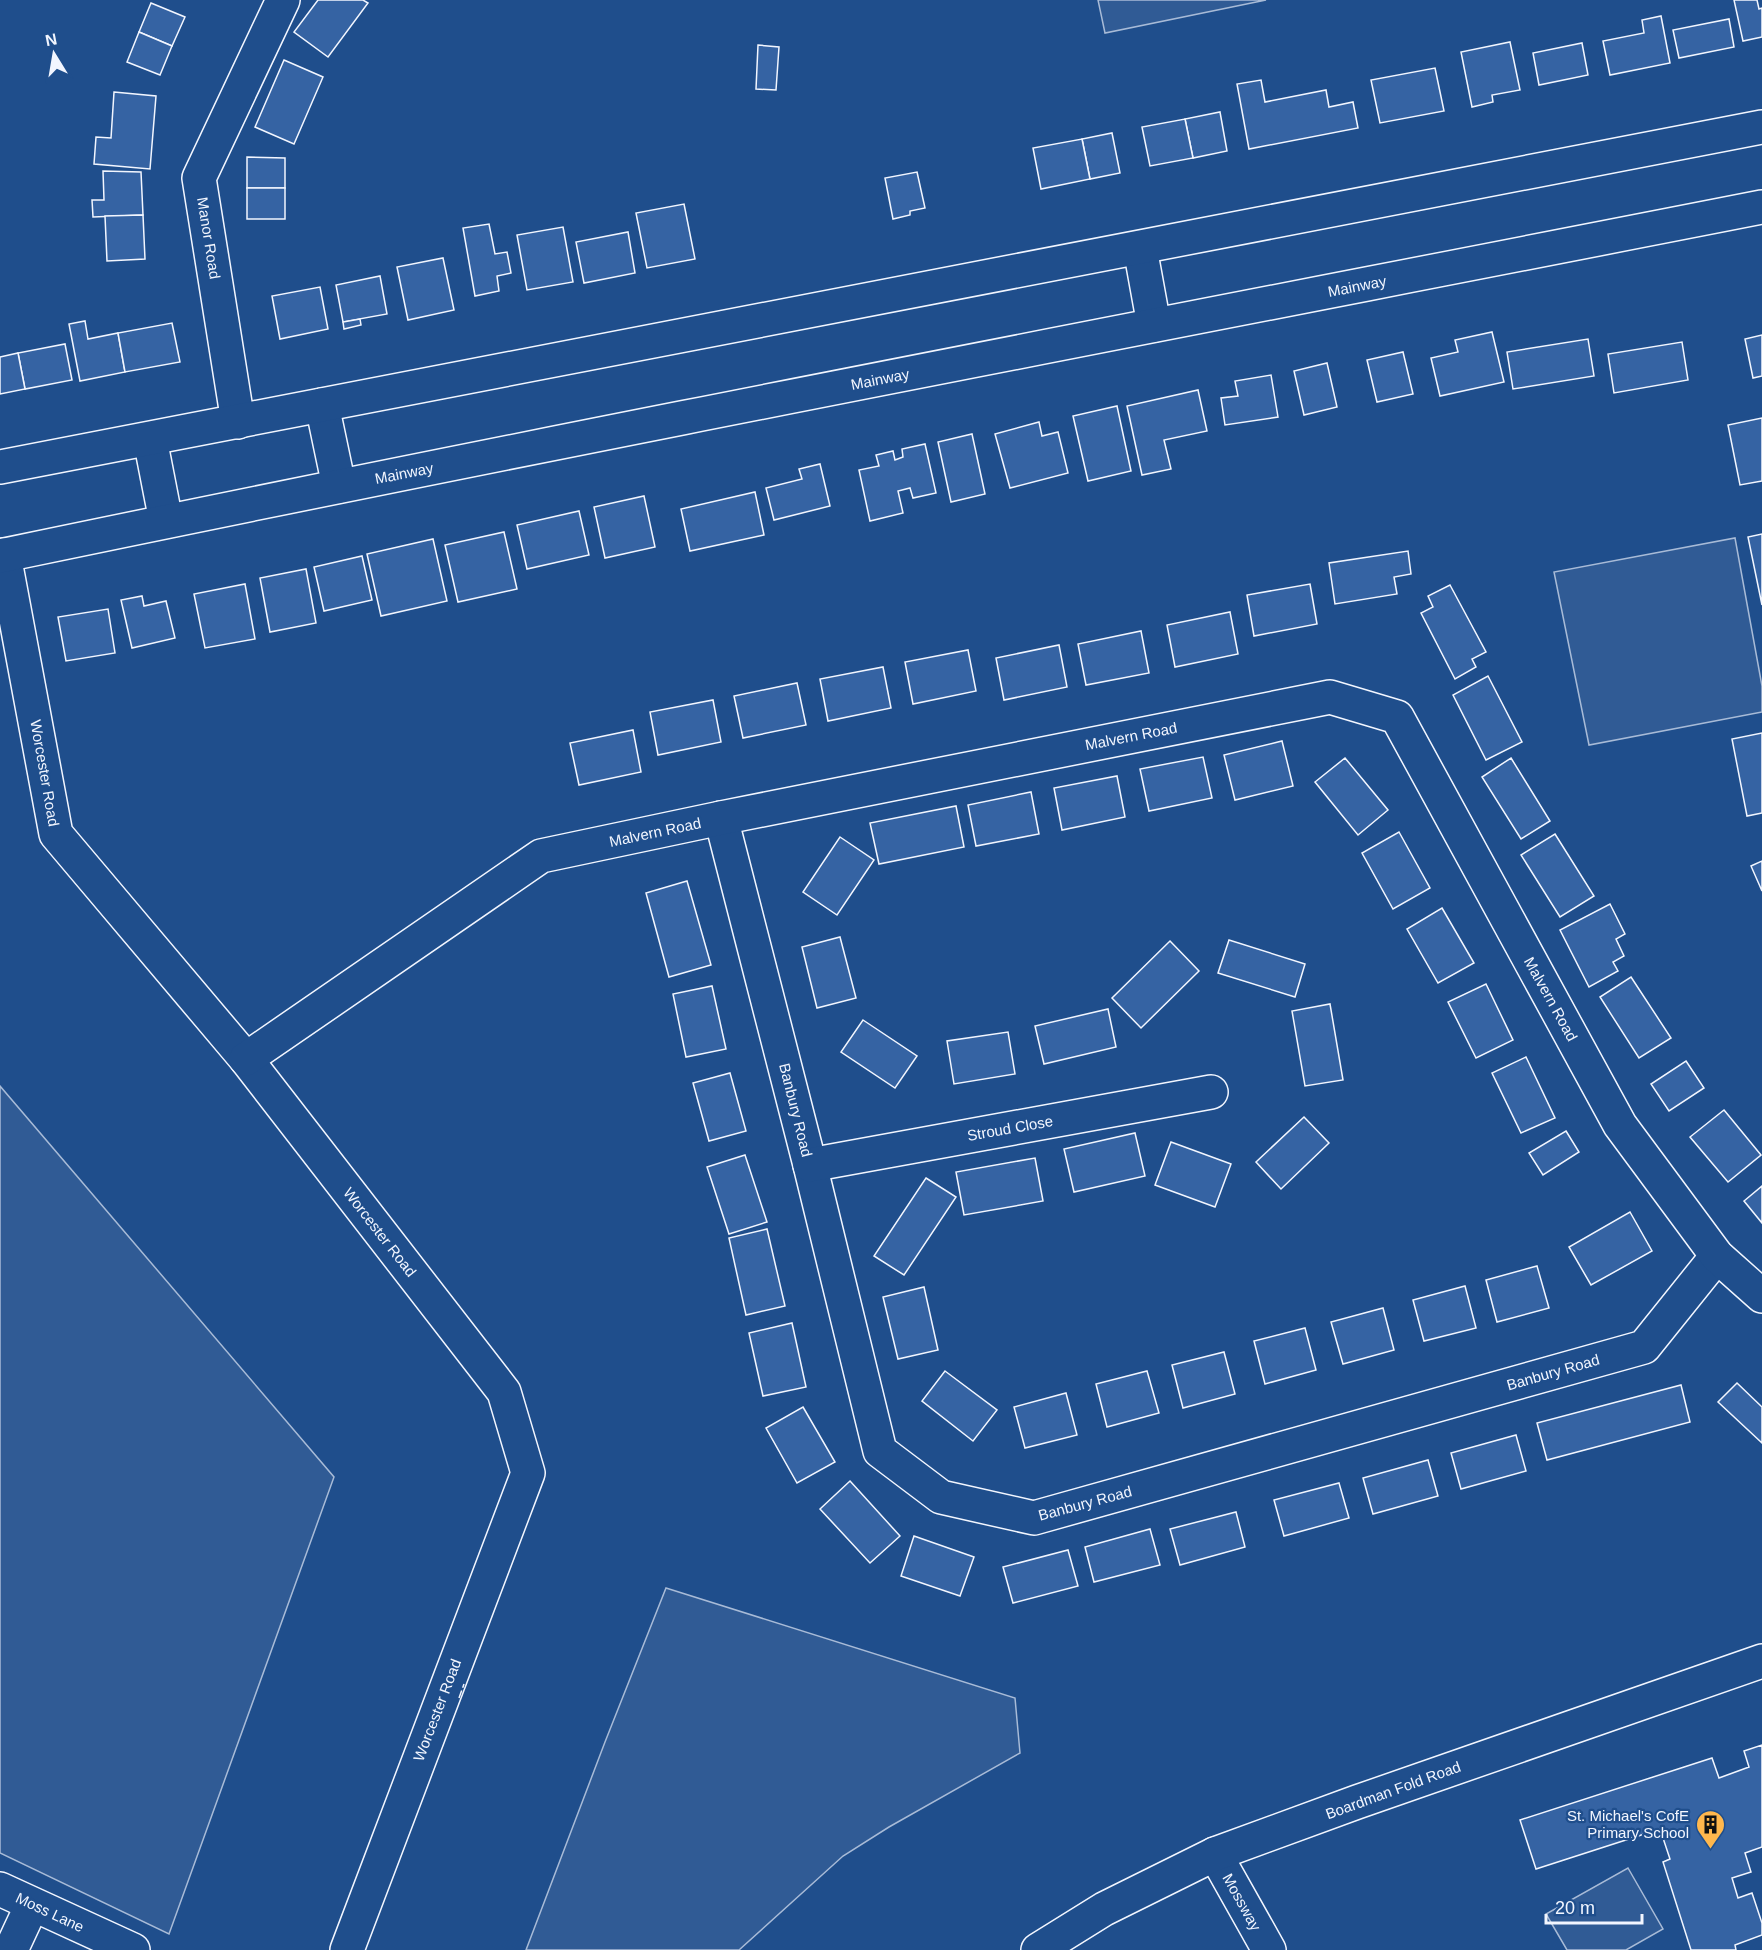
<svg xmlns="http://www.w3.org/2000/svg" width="1762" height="1950" font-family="Helvetica,sans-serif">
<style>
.built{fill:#305b95;stroke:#a8bbd7;stroke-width:1.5}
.building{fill:#3563a3;stroke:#f2f6ff;stroke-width:1.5}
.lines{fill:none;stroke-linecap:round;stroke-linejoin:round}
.minor-casing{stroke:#f2f6ff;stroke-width:36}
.minor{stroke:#1f4e8c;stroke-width:33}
.fence{stroke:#f2f6ff;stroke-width:1.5;stroke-dasharray:8 3;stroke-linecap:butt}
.labels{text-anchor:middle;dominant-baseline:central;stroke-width:4.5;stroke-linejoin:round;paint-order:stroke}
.street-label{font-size:15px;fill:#f2f6ff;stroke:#1f4e8c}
.poi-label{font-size:15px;fill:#f2f6ff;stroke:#1f4e8c;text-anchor:end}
</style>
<rect width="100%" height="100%" fill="#1f4e8c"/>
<g class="built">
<polygon points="1098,0 1266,0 1105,33"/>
<polygon points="1735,538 1762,686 1762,712 1589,745 1554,572"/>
<polygon points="0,1086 334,1477 169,1934 0,1853"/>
<polygon points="666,1588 1015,1698 1020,1753 889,1827 843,1856 739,1950 526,1950 605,1742"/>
<polygon points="1628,1868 1663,1929 1626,1950 1567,1950 1546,1914"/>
</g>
<g class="building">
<polygon points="318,0 363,0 368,3 328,57 294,32"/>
<polygon points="1734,0 1757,0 1759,9 1762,8 1762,37 1743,41"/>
<polygon points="151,3 185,17 172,46 139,32"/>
<polygon points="1661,16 1670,63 1610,75 1603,41 1644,33 1642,20"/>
<polygon points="1729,19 1734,47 1679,58 1673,30"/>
<polygon points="139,32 172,46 160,75 127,62"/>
<polygon points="1510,42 1520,90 1492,95 1493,102 1472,107 1461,52"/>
<polygon points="1582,43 1588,75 1539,85 1533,53"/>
<polygon points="758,45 779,47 776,90 756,89"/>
<polygon points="284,60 323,77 294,144 255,127"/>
<polygon points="1435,68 1444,111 1380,123 1371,80"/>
<polygon points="1261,80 1265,102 1326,90 1329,107 1353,102 1358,128 1249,149 1237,84"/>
<polygon points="114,92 156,96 150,169 94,164 96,137 111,138"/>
<polygon points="1220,112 1227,151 1193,158 1185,119"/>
<polygon points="1185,119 1193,158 1150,166 1142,127"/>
<polygon points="1112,133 1120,173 1090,179 1082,139"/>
<polygon points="1082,139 1090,179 1041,189 1033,148"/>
<polygon points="247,157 285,158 285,188 247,188"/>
<polygon points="103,171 141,172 143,215 93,217 92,200 104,200"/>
<polygon points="917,172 925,208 910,211 910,215 893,219 885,178"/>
<rect x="247" y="188" width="38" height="31"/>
<polygon points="684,204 695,259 647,268 636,213"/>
<polygon points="143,215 145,259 107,261 105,216"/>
<polygon points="489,224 495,254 507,252 511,273 497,276 499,291 475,296 463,228"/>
<polygon points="563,227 573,282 527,290 517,235"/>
<polygon points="628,232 635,273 584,283 576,242"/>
<polygon points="443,258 454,310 408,320 397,267"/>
<polygon points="380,276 387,314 343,322 336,285"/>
<polygon points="320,287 328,329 280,339 272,296"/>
<polygon points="360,319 361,325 344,329 343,322"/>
<polygon points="85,321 88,339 118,333 125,372 80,381 69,324"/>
<polygon points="172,323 180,362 125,372 118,333"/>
<polygon points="1492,332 1504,382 1440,396 1431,358 1458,352 1455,340"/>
<polygon points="1762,335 1762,376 1753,378 1745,339"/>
<polygon points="1588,339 1594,376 1513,389 1507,352"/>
<polygon points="1682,342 1688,380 1614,393 1608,354"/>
<polygon points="65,344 72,380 25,389 18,353"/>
<polygon points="1403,352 1413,394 1377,402 1367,360"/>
<polygon points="18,353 25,389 0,394 0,357"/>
<polygon points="1327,363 1337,407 1304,415 1294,371"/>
<polygon points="1271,375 1278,417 1225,425 1221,398 1238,396 1235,381"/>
<polygon points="1198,390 1207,431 1164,440 1171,469 1142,475 1127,406"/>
<polygon points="1117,406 1131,471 1088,481 1073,416"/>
<polygon points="1762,418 1762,481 1740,485 1728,425"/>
<polygon points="1039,422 1042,436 1058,432 1068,473 1010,488 995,434"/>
<polygon points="972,434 985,494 951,502 938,442"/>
<polygon points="925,444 936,493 913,498 910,488 898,491 903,513 870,521 859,470 879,466 876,455 893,451 895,460 903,457 902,449"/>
<polygon points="820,464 830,506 774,520 766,488 802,479 799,469"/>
<polygon points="755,492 764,535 690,551 681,509"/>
<polygon points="644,496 655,547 605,558 594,507"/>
<polygon points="579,511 589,555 527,569 517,525"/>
<polygon points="504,532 517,589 458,602 445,545"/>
<polygon points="1762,534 1762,605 1748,537"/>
<polygon points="433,539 447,601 381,616 367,554"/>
<polygon points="1408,551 1411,574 1394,577 1397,594 1335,604 1329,563"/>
<polygon points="362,556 372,600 324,611 314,567"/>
<polygon points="306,569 316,623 270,632 260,578"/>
<polygon points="245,584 255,639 205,648 194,594"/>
<polygon points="1310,584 1317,624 1254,636 1247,595"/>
<polygon points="1450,585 1486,652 1472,659 1476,667 1455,679 1421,613 1433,607 1428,596"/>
<polygon points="142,596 144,606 166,601 175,638 132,648 121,600"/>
<polygon points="108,609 115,653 66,661 58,617"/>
<polygon points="1230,612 1238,654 1175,667 1167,625"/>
<polygon points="1141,631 1149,673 1086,685 1078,644"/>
<polygon points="1059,645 1067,687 1004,700 996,658"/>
<polygon points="968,650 976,691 913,704 905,662"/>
<polygon points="883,667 891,708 828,721 820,679"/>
<polygon points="1488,676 1522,742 1486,760 1453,695"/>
<polygon points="797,683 806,725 743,738 734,696"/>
<polygon points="713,700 721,742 658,755 650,712"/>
<polygon points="633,730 641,772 579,785 570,743"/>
<polygon points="1762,733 1762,813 1747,816 1732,739"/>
<polygon points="1282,741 1293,786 1235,800 1224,755"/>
<polygon points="1203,757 1212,798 1149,811 1140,769"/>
<polygon points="1345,758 1388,810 1358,835 1315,782"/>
<polygon points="1511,758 1550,821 1521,839 1482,777"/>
<polygon points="1117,776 1125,817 1062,830 1054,788"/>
<polygon points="1031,792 1039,834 976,846 968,805"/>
<polygon points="956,806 964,847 879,864 870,823"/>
<polygon points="1399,832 1430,888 1393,909 1362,853"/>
<polygon points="1555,834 1594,896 1560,917 1521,855"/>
<polygon points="840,837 874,860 837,915 803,892"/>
<polygon points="1762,861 1762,891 1751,866"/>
<polygon points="687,881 711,965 669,977 646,893"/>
<polygon points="1610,904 1625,934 1616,939 1624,956 1613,962 1618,971 1589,987 1560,930"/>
<polygon points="1442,908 1474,963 1438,983 1407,929"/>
<polygon points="840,937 856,998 817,1008 802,947"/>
<polygon points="1229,940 1305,964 1295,997 1218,973"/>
<polygon points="1170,941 1199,971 1141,1028 1112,998"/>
<polygon points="1631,977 1671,1038 1639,1058 1600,997"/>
<polygon points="1486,984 1513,1040 1476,1058 1448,1002"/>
<polygon points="712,986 726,1049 686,1057 673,994"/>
<polygon points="1330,1004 1343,1080 1305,1086 1292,1011"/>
<polygon points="1108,1009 1116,1047 1044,1064 1035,1026"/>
<polygon points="863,1020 917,1056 895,1088 841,1052"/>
<polygon points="1008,1032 1015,1074 954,1084 947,1041"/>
<polygon points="1526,1057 1555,1118 1521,1133 1492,1073"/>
<polygon points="1686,1061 1704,1088 1669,1111 1651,1084"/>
<polygon points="730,1073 746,1131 709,1141 693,1083"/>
<polygon points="1724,1110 1761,1155 1728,1182 1690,1137"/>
<polygon points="1304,1117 1329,1143 1281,1189 1256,1162"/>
<polygon points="1566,1131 1579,1152 1543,1175 1529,1153"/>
<polygon points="1135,1133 1145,1176 1074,1192 1064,1149"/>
<polygon points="1171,1142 1231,1164 1215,1207 1155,1185"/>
<polygon points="745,1155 767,1222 729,1234 707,1167"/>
<polygon points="1035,1158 1043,1201 964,1215 956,1172"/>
<polygon points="926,1178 956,1197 904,1275 874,1256"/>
<polygon points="1762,1186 1762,1223 1744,1201"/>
<polygon points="1630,1212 1652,1251 1591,1285 1569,1247"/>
<polygon points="767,1229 785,1306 746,1315 729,1238"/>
<polygon points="1537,1266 1549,1308 1497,1322 1486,1280"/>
<polygon points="1465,1286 1476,1328 1424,1341 1413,1300"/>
<polygon points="924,1287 938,1350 898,1359 883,1297"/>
<polygon points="1383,1308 1394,1350 1343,1364 1331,1322"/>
<polygon points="792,1323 806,1387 763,1396 749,1333"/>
<polygon points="1305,1328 1316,1370 1265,1384 1254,1341"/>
<polygon points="1224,1352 1235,1394 1183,1408 1172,1365"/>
<polygon points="945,1371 997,1410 973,1441 922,1401"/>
<polygon points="1147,1371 1159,1413 1107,1427 1096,1384"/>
<polygon points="1737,1383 1762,1407 1762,1443 1718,1402"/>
<polygon points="1681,1385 1690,1422 1547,1460 1537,1423"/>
<polygon points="1066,1393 1077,1435 1025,1448 1014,1407"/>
<polygon points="803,1407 835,1462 797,1483 766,1428"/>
<polygon points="1516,1435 1526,1471 1461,1489 1451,1453"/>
<polygon points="1428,1460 1438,1496 1373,1514 1363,1478"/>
<polygon points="850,1481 900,1536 870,1563 820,1509"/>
<polygon points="1339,1483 1349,1518 1284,1536 1274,1500"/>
<polygon points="1236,1512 1245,1547 1180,1565 1170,1529"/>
<polygon points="1150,1529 1160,1565 1094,1582 1085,1547"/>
<polygon points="914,1536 974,1557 960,1596 901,1576"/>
<polygon points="1068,1550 1078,1586 1013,1603 1003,1567"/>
<polygon points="1762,1745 1762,1847 1745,1853 1751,1872 1732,1878 1738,1898 1752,1893 1762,1923 1762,1935 1735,1945 1736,1950 1691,1950 1663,1862 1670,1859 1660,1829 1536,1869 1520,1820 1712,1758 1719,1778 1749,1767 1744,1751"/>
</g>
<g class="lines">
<defs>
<g id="minor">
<polyline points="1140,248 1154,325"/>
<polyline points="322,405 339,486"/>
<polyline points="238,422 199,178 283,0"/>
<polyline points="150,439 166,521"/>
<polyline points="0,467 1762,127"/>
<polyline points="4,555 56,834 246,1059 504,1392 528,1473 347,1950"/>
<path d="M 0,556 C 586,434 1174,322 1762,207"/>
<polyline points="721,818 810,1165 880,1451 941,1497 1034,1518 1644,1347 1717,1256"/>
<polyline points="246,1059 541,856 721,818 1330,697 1397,717 1620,1125 1717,1256 1762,1296"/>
<polyline points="810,1165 1211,1092"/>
<polyline points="1215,1854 1269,1950"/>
<polyline points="0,1889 133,1950"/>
<polyline points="11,1950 32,1905"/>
<polyline points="1038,1950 1104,1909 1215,1854 1357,1802 1762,1661"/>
</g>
</defs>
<use href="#minor" class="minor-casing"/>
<use href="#minor" class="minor"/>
<polyline class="fence" points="459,1698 464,1684"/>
</g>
<defs>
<symbol id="building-pin" viewBox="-11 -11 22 30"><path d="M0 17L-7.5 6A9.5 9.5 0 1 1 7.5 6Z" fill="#ffb74d" stroke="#1f4e8c"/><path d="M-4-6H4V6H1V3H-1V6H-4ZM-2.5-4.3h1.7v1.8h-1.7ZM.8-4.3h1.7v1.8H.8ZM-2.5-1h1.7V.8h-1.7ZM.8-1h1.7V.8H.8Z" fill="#111"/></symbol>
</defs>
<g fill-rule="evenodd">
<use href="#building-pin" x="1694" y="1808" width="33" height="45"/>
</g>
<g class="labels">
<g class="street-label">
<text transform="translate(209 238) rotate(81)">Manor Road</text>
<text transform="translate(1357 286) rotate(-11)">Mainway</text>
<text transform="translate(880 379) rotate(-11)">Mainway</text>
<text transform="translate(404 473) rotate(-11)">Mainway</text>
<text transform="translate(1131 736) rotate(-11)">Malvern Road</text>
<text transform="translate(45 773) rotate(80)">Worcester Road</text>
<text transform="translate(655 832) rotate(-12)">Malvern Road</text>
<text transform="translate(1551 999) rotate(61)">Malvern Road</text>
<text transform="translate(796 1110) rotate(76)">Banbury Road</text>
<text transform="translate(1010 1128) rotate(-10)">Stroud Close</text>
<text transform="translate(380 1232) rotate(52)">Worcester Road</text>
<text transform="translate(1553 1372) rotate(-16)">Banbury Road</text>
<text transform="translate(1085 1503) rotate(-15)">Banbury Road</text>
<text transform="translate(437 1710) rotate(-69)">Worcester Road</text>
<text transform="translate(1393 1790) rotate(-20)">Boardman Fold Road</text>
<text transform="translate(1242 1902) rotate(61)">Mossway</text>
<text transform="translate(50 1912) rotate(25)">Moss Lane</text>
</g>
<g class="poi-label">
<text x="1689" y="1815">St. Michael's CofE<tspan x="1689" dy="17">Primary School</tspan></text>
</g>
</g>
<g transform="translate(54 54) rotate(349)" stroke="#1f4e8c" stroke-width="4.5" paint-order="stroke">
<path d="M0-4.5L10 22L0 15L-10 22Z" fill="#f2f6ff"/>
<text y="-9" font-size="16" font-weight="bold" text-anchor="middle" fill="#f2f6ff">N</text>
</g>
<path d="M1546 1914v9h96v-9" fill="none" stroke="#f2f6ff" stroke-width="3"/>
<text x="1555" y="1914" font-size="18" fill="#f2f6ff" stroke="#1f4e8c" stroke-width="4.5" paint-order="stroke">20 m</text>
</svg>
